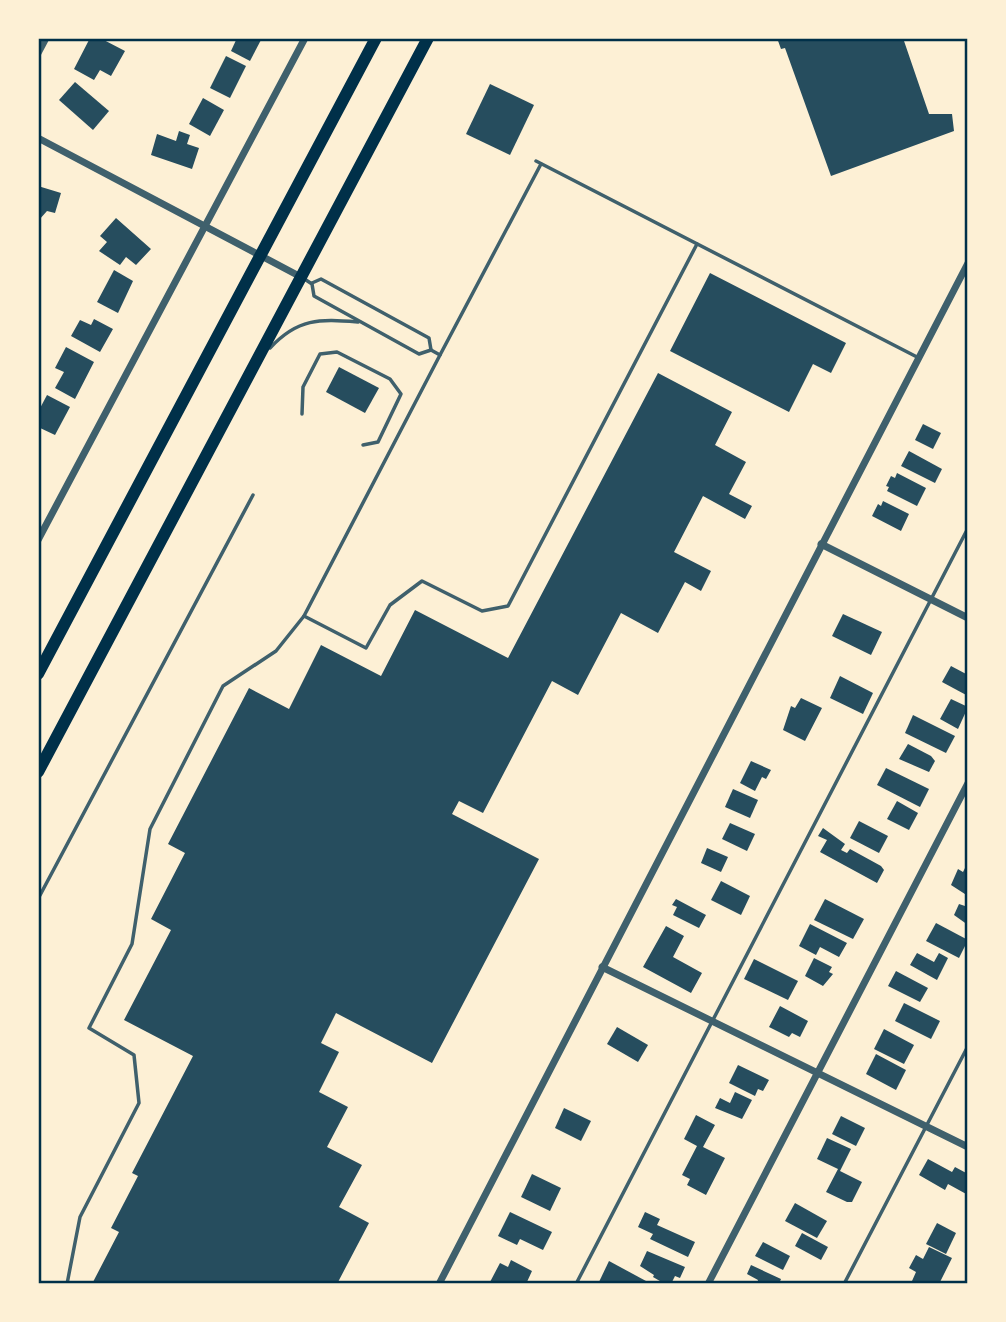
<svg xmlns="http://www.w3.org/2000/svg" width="1006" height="1322" font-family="'Roboto Condensed',sans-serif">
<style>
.building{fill:#264d5e}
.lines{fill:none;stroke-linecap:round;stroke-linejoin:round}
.service{stroke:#3f606c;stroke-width:3.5}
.minor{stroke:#3f606c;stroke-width:7}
.primary{stroke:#003049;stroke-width:12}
.neatline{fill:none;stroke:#003049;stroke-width:2.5}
</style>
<rect width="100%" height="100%" fill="#fdf0d5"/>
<g class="building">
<polygon points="90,38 100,38 125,51 111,76 100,70 94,80 74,69"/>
<polygon points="237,38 262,38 250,61 231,51"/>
<polygon points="777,38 903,38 929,114 952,114 954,131 831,176 785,48 781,49"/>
<polygon points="226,56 246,66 230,98 210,88"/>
<polygon points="75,82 109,111 93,130 59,100"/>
<polygon points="490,84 534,105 510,155 466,134"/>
<polygon points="203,98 224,110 210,136 189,124"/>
<polygon points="179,131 190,135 187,144 199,148 192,169 151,155 157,134 176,141"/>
<polygon points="38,186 61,193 55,213 47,211 39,220"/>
<polygon points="116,218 151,249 136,265 126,257 120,265 99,251 107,242 100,236"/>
<polygon points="114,270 133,281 118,313 97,302"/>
<polygon points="710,273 846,343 831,373 813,364 789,412 670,351"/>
<polygon points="94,319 113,329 100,352 71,336 80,320 91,325"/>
<polygon points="66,347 94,362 75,399 55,388 64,372 55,368"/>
<polygon points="339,367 379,388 365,413 326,392"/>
<polygon points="658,373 732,412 715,445 746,462 729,494 752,506 745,519 703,496 674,552 711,571 701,591 685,582 658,633 621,613 578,695 552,681 483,813 459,801 452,814 539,859 432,1063 336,1013 321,1043 339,1052 319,1092 348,1107 327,1147 362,1165 339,1207 369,1223 337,1284 93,1282 119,1232 111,1228 138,1176 132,1173 193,1056 124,1020 171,930 151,919 185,853 168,844 249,688 289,709 321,645 381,676 415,610 508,658"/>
<polygon points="47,395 70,407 55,435 38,427 38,412"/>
<polygon points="923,424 941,433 933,449 915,440"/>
<polygon points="909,451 942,469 935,483 901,466"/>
<polygon points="897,473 926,488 917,506 887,491 889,487 886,486 891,476 895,478"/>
<polygon points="883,501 909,514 901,531 872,516 878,504 881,506"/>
<polygon points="843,614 882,632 871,655 832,636"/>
<polygon points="951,666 968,675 968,696 942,682"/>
<polygon points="840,676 873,693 863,714 830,698"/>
<polygon points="801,698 822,708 805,741 783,730 791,706 795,708"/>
<polygon points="951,699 968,707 958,729 940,719"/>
<polygon points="913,715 955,736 946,753 905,733"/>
<polygon points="908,744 931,756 935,761 929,772 899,759"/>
<polygon points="751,761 771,770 766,779 762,777 755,791 740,783"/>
<polygon points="886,768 929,789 920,807 877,785"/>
<polygon points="733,789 758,800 750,818 725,807"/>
<polygon points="897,801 918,813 909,830 887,819"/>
<polygon points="859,821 888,836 879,853 850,838"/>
<polygon points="730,823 755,834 747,851 722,839"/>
<polygon points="823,828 845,844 841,850 847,853 850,849 881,866 884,870 877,883 820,852 827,840 818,836"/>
<polygon points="707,848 728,857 721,872 701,863"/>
<polygon points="965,868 968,869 968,896 951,885 958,869 963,872"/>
<polygon points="721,881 750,896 741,915 711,900"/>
<polygon points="676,899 706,915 699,928 673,915 677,907 672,905"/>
<polygon points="825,899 864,919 853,939 814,920"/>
<polygon points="959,904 968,907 968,925 954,915"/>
<polygon points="936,923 968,940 959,958 926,941"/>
<polygon points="810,924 847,943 839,957 820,947 816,955 799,946"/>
<polygon points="666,926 684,936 673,957 702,973 691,993 643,967"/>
<polygon points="917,953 934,962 939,953 948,958 937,980 910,965"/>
<polygon points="814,958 832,967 829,972 833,974 823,986 805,976"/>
<polygon points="754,959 798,981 788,1000 744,979"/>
<polygon points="896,971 928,988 920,1002 888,986"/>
<polygon points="904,1003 940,1021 931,1039 895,1021"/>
<polygon points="780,1006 808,1021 800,1037 792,1033 789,1037 769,1027"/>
<polygon points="617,1027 648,1045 638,1062 607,1044"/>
<polygon points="884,1029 914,1045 904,1064 874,1049"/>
<polygon points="876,1054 906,1070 896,1090 866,1074"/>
<polygon points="738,1065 769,1080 763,1091 758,1089 755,1096 729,1083"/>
<polygon points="735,1092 752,1100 742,1119 715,1108 720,1098 730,1103"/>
<polygon points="564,1108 591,1121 581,1141 555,1128"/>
<polygon points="696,1115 715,1125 703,1147 725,1158 706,1195 687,1185 690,1179 682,1175 697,1146 684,1139"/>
<polygon points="841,1116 865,1128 856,1146 832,1134"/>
<polygon points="827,1138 851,1149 840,1171 862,1182 852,1202 847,1202 826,1192 838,1169 817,1159"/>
<polygon points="928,1159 952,1172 955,1167 968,1174 968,1195 948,1184 945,1190 919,1175"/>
<polygon points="532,1174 561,1188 550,1211 521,1197"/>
<polygon points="795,1203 827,1221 817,1238 785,1221"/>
<polygon points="510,1212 552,1232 543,1250 520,1239 517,1245 498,1236"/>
<polygon points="645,1212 660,1219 657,1225 695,1242 688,1257 650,1239 653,1234 638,1227"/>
<polygon points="937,1223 956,1233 946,1254 926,1244"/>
<polygon points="802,1233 828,1247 821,1260 795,1246"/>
<polygon points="763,1242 790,1256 783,1270 755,1256"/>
<polygon points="929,1247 952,1258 939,1284 917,1284 912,1281 916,1272 909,1268 916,1255 923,1259"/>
<polygon points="647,1251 685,1267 680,1278 675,1276 671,1284 665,1284 653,1277 654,1275 640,1266"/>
<polygon points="511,1260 532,1271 526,1284 490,1282 500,1263 508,1267"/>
<polygon points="609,1261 646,1281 644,1284 598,1284"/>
<polygon points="751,1265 781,1279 779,1284 757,1284 758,1280 747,1274"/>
</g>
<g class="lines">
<g class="service">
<polyline points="536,161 917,357"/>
<polyline points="303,278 312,284 314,296 419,354 431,350"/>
<polyline points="312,283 321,279 429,338 431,350"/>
<path d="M 270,348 C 298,318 319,319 358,322"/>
<polyline points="431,350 440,355 541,164"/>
<polyline points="302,414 303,387 320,354 337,352 390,379 401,394 378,442 363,445"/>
<polyline points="304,616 440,355"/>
<polyline points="38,899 253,495"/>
<polyline points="67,1284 80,1217 139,1103 134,1055 89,1028 132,944 150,829 223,686 276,651 304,616 366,648 390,605 422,581 482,611 508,606 697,244"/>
<polyline points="576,1284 968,528"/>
<polyline points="844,1284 968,1046"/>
</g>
<g class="minor">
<polyline points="38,53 46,38"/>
<polyline points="38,138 301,277"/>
<polyline points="38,540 305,38"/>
<polyline points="821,544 968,618"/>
<polyline points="602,967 968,1147"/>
<polyline points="439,1284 968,263"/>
<polyline points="708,1284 968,783"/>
</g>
<g class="primary">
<polyline points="38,674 376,38"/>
<polyline points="38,772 428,38"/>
</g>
</g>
<rect width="1006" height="1322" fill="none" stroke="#fdf0d5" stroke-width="80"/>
<rect x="40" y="40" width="926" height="1242" class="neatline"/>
</svg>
